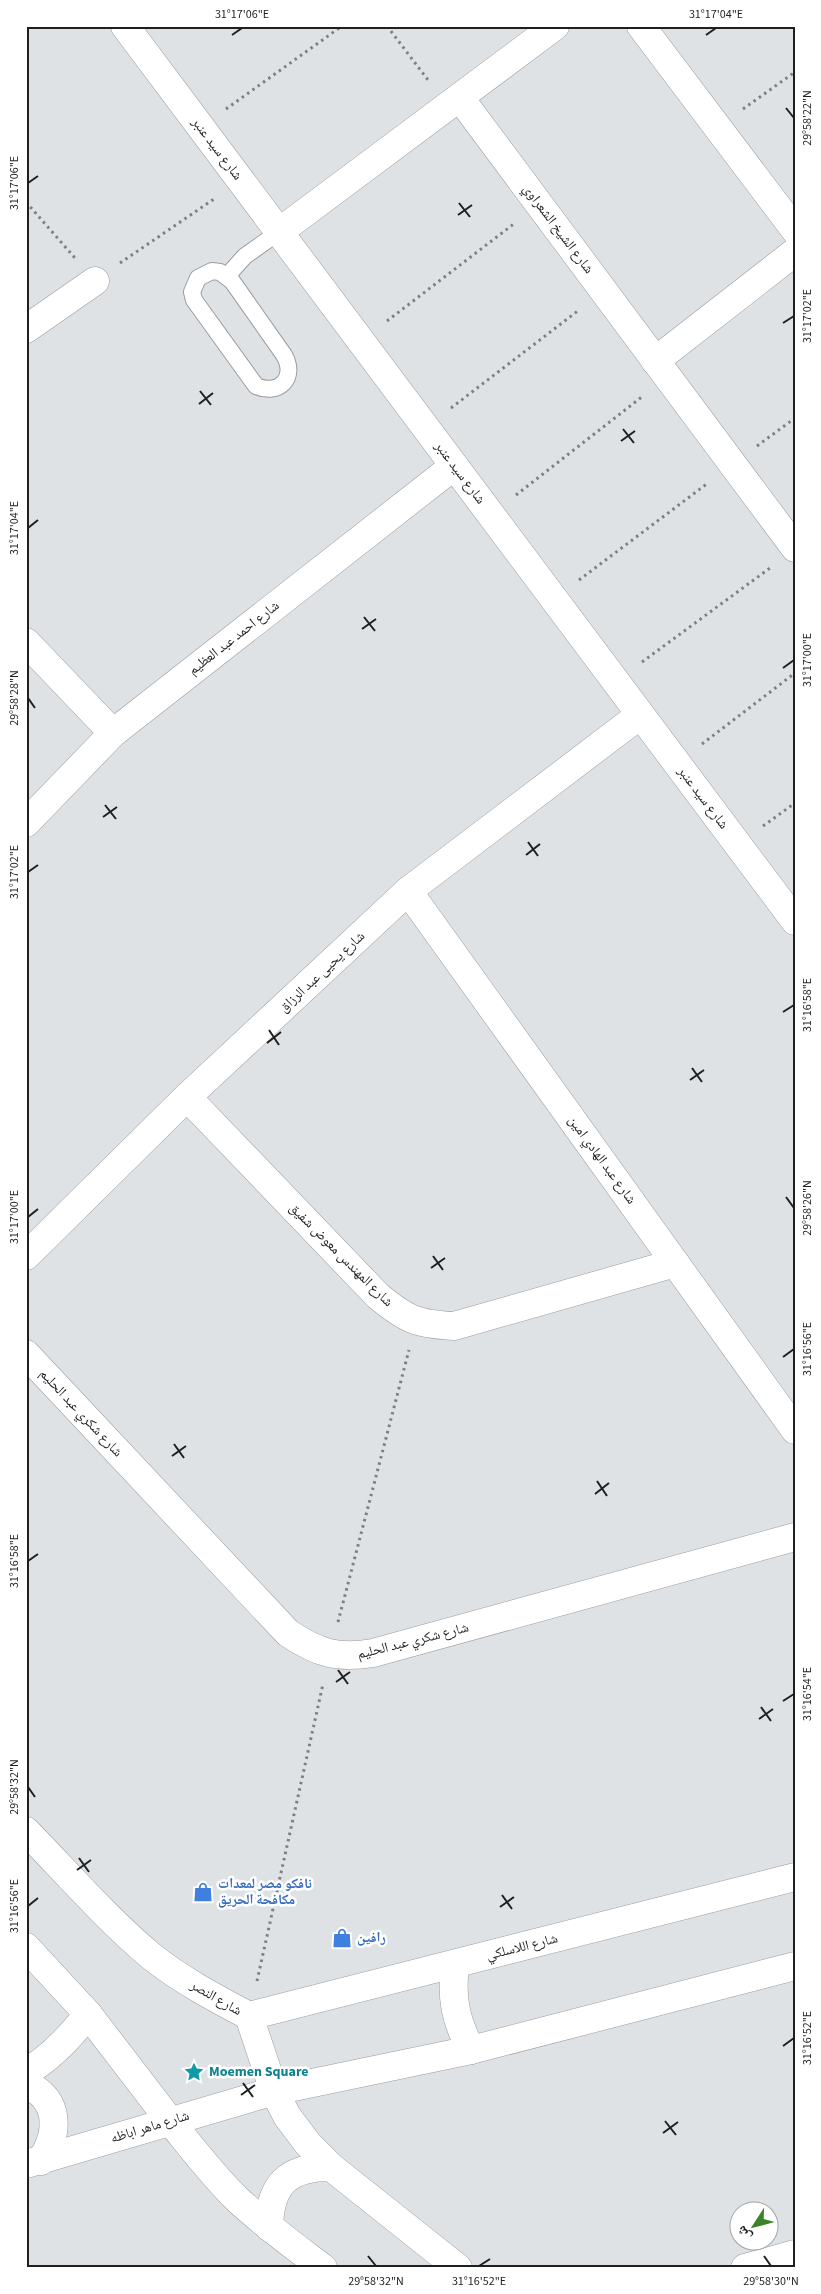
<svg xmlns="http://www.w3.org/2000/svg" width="821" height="2294" font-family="'Source Sans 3','Noto Naskh Arabic',sans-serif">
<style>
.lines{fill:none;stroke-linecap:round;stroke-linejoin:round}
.service-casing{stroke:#9a9ca0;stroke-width:18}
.minor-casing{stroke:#9a9ca0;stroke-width:29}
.tertiary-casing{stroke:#9a9ca0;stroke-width:29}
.secondary-casing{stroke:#9a9ca0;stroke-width:29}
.path{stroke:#7d7f81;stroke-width:3;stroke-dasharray:2.5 4;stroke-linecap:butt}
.service{stroke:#fff;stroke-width:16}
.minor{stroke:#fff;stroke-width:28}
.tertiary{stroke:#fff;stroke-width:28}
.secondary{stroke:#fff;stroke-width:28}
.ticks{fill:none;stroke:#1e1f20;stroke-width:2}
.labels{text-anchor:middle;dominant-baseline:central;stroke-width:5;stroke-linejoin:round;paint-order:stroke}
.street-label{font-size:14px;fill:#1e1f20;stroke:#fff}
.shop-label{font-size:14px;font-weight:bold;fill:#366cbe;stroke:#fff;text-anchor:start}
.culture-label{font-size:14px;font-weight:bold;fill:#0d838f;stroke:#fff;text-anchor:start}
.neatline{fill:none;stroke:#1e1f20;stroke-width:2}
.ticks-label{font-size:12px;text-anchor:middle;fill:#1e1f20}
</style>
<rect width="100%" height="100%" fill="#dfe2e5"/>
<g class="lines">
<defs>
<g id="service">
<path d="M 212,271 L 220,272 L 232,281 L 284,355 C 297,378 279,396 256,386 L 194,300 L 192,292 L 198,278 Z"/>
<polyline points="227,276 245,256 279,232"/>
</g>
<g id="minor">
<polyline points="125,26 795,921"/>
<polyline points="641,26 795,230"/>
<polyline points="460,98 795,548"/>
<polyline points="279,232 555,26"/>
<polyline points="26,329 95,281"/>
<polyline points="655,361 795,252"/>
<polyline points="26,642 113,733"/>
<polyline points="26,823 113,733 454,466"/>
<polyline points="408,891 795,1430"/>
<path d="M 187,1097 L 378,1296 C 407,1320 417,1324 454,1326 L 675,1263"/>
<polyline points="26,1256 187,1097 408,891 640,715"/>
<path d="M 26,1354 L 288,1633 C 318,1653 337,1659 373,1653 L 795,1537"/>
<polyline points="745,2268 795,2254"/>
</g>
<g id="tertiary">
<polyline points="249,2016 274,2091 287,2116 308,2144 331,2167 458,2268"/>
<path d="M 26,2072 C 51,2058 71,2036 88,2014"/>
<path d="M 26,2084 C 61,2100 59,2133 41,2161"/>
<path d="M 170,2121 C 192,2148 213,2176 238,2200 C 265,2225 294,2246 323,2268"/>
<polyline points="26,2164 274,2091"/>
<path d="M 269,2227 C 270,2184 288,2167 331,2167"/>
</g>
<g id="secondary">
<path d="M 26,1831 C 67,1873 106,1918 151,1956 C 181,1980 215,1998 249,2016 L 795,1877"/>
<polyline points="26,1947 88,2014 170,2121"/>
<path d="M 455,1964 C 451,1998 455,2019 471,2050"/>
<polyline points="274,2091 471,2050 795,1966"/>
</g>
</defs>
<use href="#service" class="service-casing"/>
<use href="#minor" class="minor-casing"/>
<use href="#tertiary" class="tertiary-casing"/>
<use href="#secondary" class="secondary-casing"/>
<g class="path">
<polyline points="387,26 428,80"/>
<polyline points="226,109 342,26"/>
<polyline points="743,109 795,72"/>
<polyline points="26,202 75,258"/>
<polyline points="120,263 214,199"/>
<polyline points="387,321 515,223"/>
<polyline points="451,408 579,310"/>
<polyline points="757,446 795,418"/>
<polyline points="516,495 643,396"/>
<polyline points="579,580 708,483"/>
<polyline points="642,662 770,568"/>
<polyline points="702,744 795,673"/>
<polyline points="763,826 795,803"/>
<polyline points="338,1622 409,1350"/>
<polyline points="257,1981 323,1684"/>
</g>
<use href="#service" class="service"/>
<use href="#minor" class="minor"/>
<use href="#tertiary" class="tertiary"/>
<use href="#secondary" class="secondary"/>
</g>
<path class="ticks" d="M 232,35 L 242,28M 706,35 L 716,28M 786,108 L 794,118M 28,183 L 38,176M 459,203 L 470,217M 458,215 L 472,205M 783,323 L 794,316M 200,391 L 211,405M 199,404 L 213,393M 623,429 L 634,443M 621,441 L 635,431M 28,528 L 38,520M 364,617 L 375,631M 362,629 L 376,619M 783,668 L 794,660M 28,698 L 35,708M 105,805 L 116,819M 103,817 L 117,807M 528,842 L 538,856M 526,855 L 540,844M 28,872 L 38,865M 783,1012 L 794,1005M 269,1030 L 279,1045M 267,1043 L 281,1032M 692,1068 L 702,1082M 690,1080 L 704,1070M 786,1197 L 794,1208M 28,1217 L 38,1209M 433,1256 L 443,1270M 431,1268 L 445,1258M 783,1357 L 794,1349M 174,1444 L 184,1458M 172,1456 L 186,1446M 597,1481 L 607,1496M 595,1494 L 609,1483M 28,1561 L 38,1554M 338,1670 L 348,1684M 336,1682 L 350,1672M 783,1701 L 794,1694M 761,1707 L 771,1721M 759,1719 L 773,1709M 28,1787 L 35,1797M 79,1858 L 89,1872M 77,1870 L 91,1860M 502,1895 L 512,1909M 28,1906 L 38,1898M 500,1907 L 514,1897M 783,2046 L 794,2038M 243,2083 L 253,2097M 241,2095 L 255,2085M 665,2121 L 676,2135M 663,2133 L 678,2122M 368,2256 L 376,2266M 764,2256 L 771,2266M 479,2266 L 490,2259"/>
<defs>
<symbol id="shop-bare" viewBox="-9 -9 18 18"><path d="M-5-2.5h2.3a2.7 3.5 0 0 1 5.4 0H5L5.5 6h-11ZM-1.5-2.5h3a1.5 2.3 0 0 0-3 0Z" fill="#3f7fe0" stroke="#fff" stroke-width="2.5" paint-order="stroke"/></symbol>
<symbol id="sight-bare" viewBox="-9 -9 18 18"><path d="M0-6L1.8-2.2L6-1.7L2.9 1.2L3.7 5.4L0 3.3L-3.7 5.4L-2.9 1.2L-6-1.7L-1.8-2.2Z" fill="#0f9aa8" stroke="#fff" stroke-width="2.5" paint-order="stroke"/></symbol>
</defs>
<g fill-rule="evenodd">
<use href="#shop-bare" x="189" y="1878" width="28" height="28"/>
<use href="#shop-bare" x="328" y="1924" width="28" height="28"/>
<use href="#sight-bare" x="180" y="2058" width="28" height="28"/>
</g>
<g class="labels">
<g class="street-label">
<text transform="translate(217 149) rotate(53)">شارع سيد عنبر</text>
<text transform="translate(558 229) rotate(53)">شارع الشيخ الشعراوي</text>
<text transform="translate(460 473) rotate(53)">شارع سيد عنبر</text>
<text transform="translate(234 638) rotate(-38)">شارع احمد عبد العظيم</text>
<text transform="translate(703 798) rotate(53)">شارع سيد عنبر</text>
<text transform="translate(322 972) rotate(-43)">شارع يحيى عبد الرزاق</text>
<text transform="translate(602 1160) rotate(54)">شارع عبد الهادي امين</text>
<text transform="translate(341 1255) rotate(45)">شارع المهندس معوض شفيق</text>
<text transform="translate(81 1413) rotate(47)">شارع شكري عبد الحليم</text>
<text transform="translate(413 1641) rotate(-14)">شارع شكري عبد الحليم</text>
<text transform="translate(522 1947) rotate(-14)">شارع اللاسلكي</text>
<text transform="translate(216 1998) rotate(30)">شارع النصر</text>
<text transform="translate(150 2127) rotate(-17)">شارع ماهر اباظه</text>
</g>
<g class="shop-label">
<text x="218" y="1884">نافكو مصر لمعدات<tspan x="218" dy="16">مكافحة الحريق</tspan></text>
<text x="357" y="1938">رافين</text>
</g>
<g class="culture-label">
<text x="209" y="2072">Moemen Square</text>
</g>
</g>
<rect width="821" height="2294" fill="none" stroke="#ffffff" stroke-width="55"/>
<g transform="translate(754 2226) rotate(234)"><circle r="24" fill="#ffffff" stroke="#a5a5a6"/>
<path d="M0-4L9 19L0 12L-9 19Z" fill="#3c8226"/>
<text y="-8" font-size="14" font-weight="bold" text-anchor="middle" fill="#1e1f20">ش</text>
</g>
<rect x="28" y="28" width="766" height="2238" class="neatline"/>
<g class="ticks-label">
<text x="242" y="18">31°17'06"E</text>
<text x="716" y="18">31°17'04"E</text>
<text transform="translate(807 118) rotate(-90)" y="4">29°58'22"N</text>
<text transform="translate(14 183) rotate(-90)" y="4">31°17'06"E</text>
<text transform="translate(807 316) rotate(-90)" y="4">31°17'02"E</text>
<text transform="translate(14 528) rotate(-90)" y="4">31°17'04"E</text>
<text transform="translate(807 660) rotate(-90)" y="4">31°17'00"E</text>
<text transform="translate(14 698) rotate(-90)" y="4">29°58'28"N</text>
<text transform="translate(14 872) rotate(-90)" y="4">31°17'02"E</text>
<text transform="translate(807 1005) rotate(-90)" y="4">31°16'58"E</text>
<text transform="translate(807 1208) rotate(-90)" y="4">29°58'26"N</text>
<text transform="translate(14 1217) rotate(-90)" y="4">31°17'00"E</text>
<text transform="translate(807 1349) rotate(-90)" y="4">31°16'56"E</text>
<text transform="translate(14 1561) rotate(-90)" y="4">31°16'58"E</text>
<text transform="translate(807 1694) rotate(-90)" y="4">31°16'54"E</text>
<text transform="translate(14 1787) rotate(-90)" y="4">29°58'32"N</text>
<text transform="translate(14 1906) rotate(-90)" y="4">31°16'56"E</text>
<text transform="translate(807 2038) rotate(-90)" y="4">31°16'52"E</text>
<text x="376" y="2285">29°58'32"N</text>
<text x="479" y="2285">31°16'52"E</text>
<text x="771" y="2285">29°58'30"N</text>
</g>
</svg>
